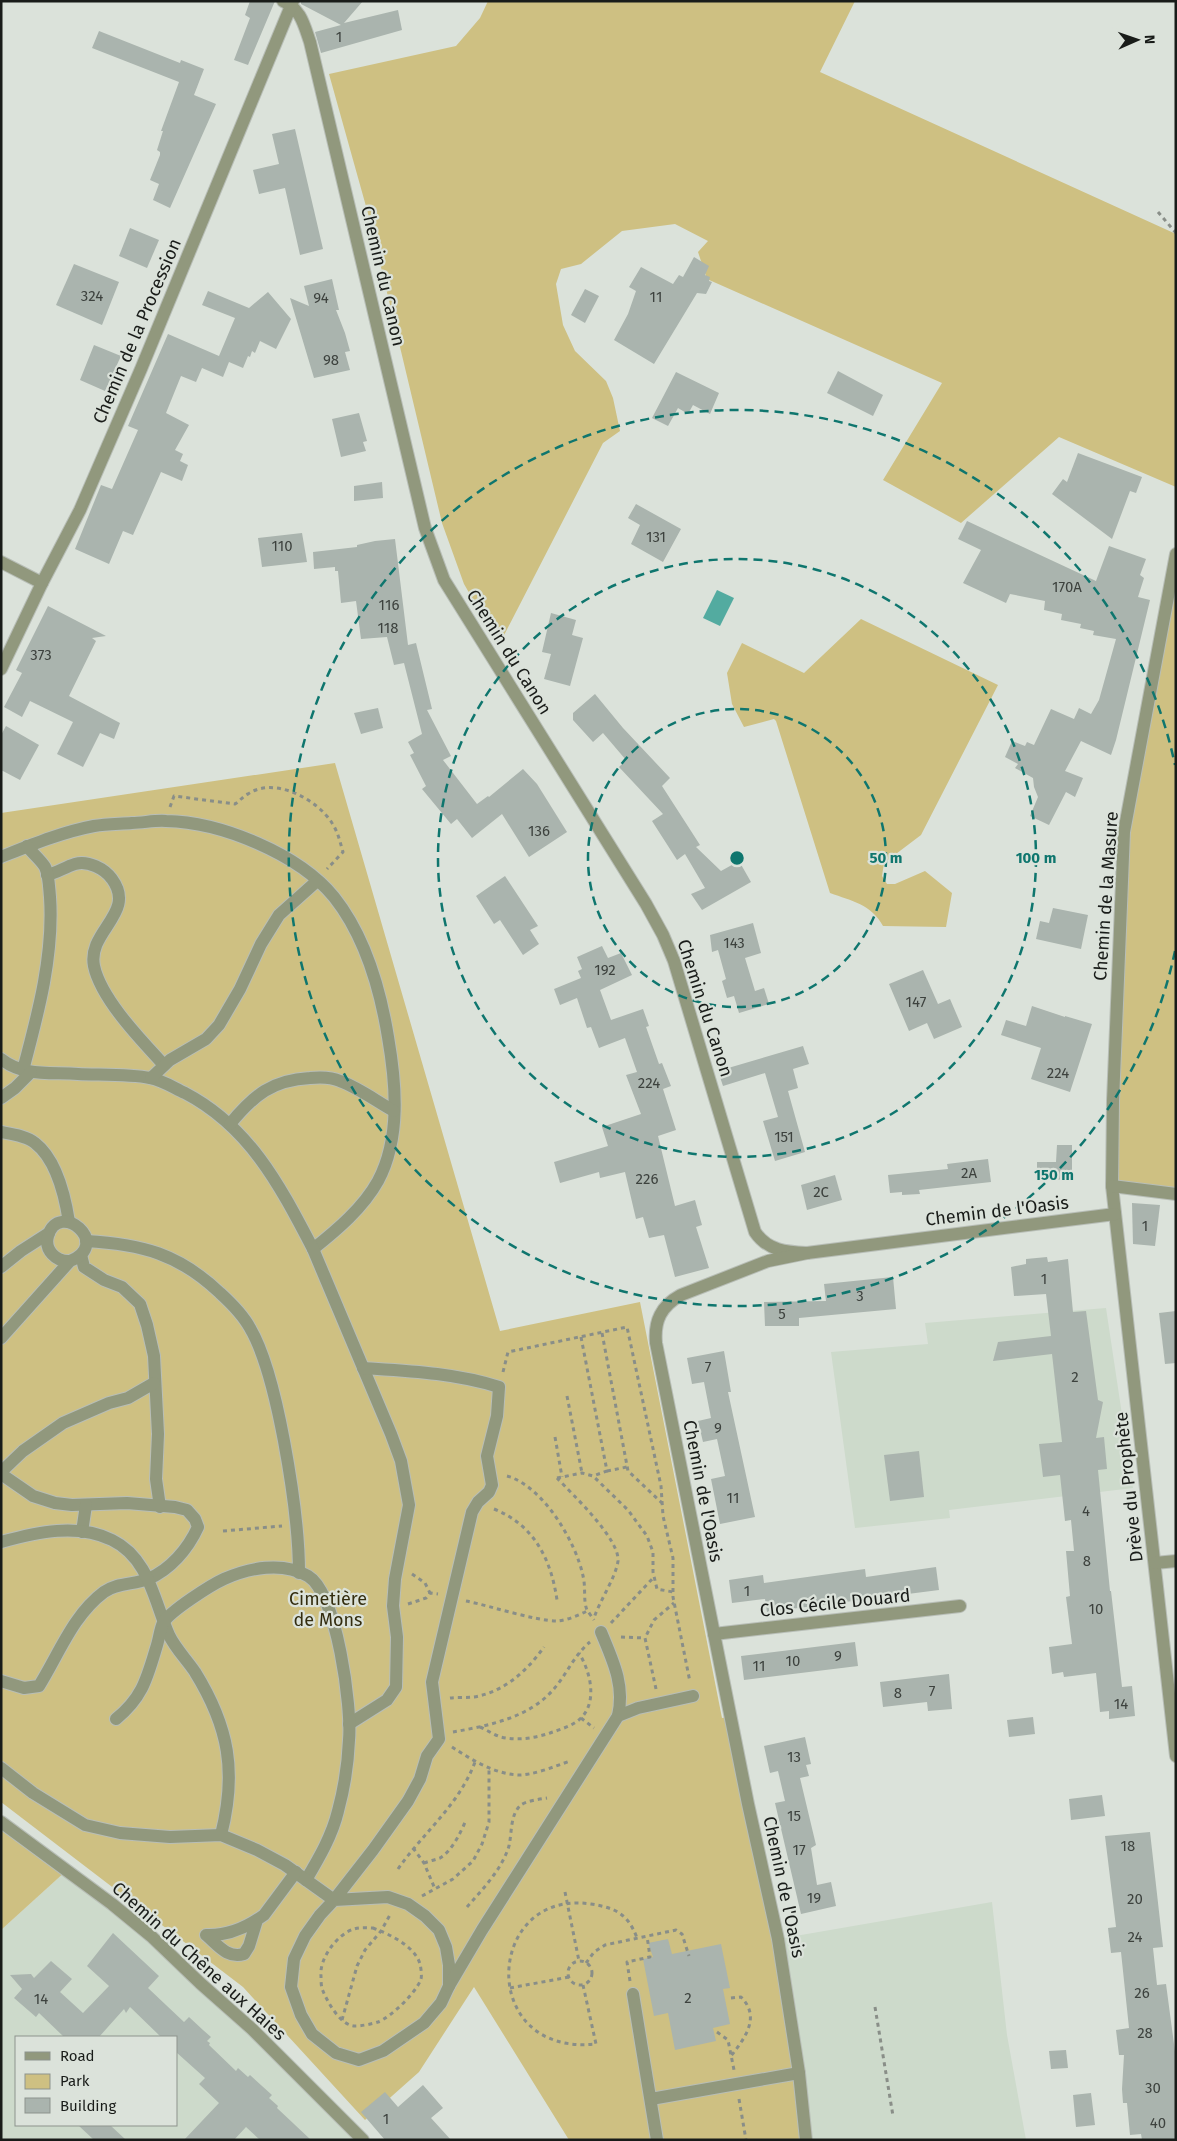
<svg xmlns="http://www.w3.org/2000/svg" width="1177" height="2141" font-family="'Fira Sans',sans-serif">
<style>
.built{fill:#cddacb;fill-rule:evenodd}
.green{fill:#cec082}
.water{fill:#53aba0}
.building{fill:#aab4ae}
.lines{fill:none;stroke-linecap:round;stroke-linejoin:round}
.minor-casing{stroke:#b8beb7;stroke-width:14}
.path{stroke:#898e88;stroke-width:3;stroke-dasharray:4 4;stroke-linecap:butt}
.minor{stroke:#91987d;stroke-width:12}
.ring{fill:none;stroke:#0f766e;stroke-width:2.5;stroke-dasharray:9 6}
.labels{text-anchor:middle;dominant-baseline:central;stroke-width:4.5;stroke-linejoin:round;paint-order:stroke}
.number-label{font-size:15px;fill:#3d423e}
.street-label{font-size:18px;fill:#191c19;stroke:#dbe2da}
.park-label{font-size:18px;fill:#332d0f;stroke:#dbe2da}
.centre{fill:#0f766e;stroke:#dbe2da;stroke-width:2.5}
.ring-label{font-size:15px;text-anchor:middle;font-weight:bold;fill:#0f766e;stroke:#dbe2da;stroke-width:4.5;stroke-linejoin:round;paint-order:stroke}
</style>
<rect width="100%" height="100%" fill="#dbe2da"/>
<g class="built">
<polygon points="1106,1308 1133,1488 949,1510 950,1518 855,1528 831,1352 928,1344 925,1323"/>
<path d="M 66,1871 L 112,1904 L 363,2140 L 1,2140 L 1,1930 ZM 16,2037 L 176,2037 L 176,2125 L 16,2125 Z"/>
<polygon points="992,1902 1007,2035 1026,2140 806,2140 778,1939"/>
</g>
<g class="green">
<polygon points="488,1 855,1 820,72 1176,234 1176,487 1059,437 961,523 883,480 942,383 707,279 698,252 708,241 675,224 622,231 581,264 561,269 556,284 563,325 575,351 606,381 613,398 620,431 603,443 500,643 483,617 464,584 442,523 369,217 329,74 456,46 480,18"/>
<polygon points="1176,554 1176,1194 1112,1186 1124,832"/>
<path d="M 861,619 L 998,685 L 921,835 L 884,863 L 882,876 L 887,884 L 895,884 L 925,871 L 952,893 L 946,927 L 883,926 C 871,904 852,901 830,893 L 776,721 L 774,719 L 744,727 L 732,704 L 727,673 L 742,643 L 804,673 Z"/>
<polygon points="335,763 500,1331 640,1302 722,1718 730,1717 766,1887 806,2140 569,2140 474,1987 419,2072 365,2120 243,1987 1,1802 1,813"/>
<polygon points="1,1822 66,1871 1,1930"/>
</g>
<polygon class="water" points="717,590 734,598 720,626 703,618"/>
<g class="building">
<polygon points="250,1 275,1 248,65 234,60 250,18 245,15"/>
<polygon points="301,1 363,1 344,23 398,10 402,30 321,53 315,32 341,25 301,4"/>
<polygon points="99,31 180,63 181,60 204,69 194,95 216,104 170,208 153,200 159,184 150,180 160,155 160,152 157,150 163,131 161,131 179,82 92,48"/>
<polygon points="295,129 323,249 300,255 285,188 259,194 253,170 279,164 272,134"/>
<polygon points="130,228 159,240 147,268 119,256"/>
<polygon points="694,257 709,266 705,275 710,277 709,281 712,282 706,294 697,293 654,364 614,340 628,314 636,291 629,287 641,267 673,284 679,275 683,277"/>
<polygon points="74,264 119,282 102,325 56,305"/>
<polygon points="332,279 339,310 336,310 345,333 350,351 345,352 350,370 314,378 290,298 309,306 304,286"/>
<polygon points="585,289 599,296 585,323 571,315"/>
<polygon points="208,291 249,308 268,292 291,319 276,349 260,341 255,353 252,351 250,357 248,356 243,368 229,362 223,377 202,368 196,382 181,376 166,413 189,425 175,450 183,454 180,461 188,465 182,481 161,472 133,535 123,531 109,564 75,549 101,485 112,489 138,430 128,426 168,334 219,356 235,318 202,305"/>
<polygon points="94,345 121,356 105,391 80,380"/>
<polygon points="838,371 883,395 873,416 827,393"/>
<polygon points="676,372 719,393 710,414 693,405 688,414 678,408 668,426 652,418"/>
<polygon points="359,413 367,441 363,442 366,451 341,457 332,419"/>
<polygon points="1078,453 1142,477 1136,493 1130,491 1112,539 1052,494 1063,479 1067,482"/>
<polygon points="382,482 383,498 354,501 354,486"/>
<polygon points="636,504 681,529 663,562 631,544 640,525 628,518"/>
<polygon points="967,521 1096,581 1109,546 1146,559 1140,575 1144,578 1138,597 1150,600 1116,740 1111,755 1081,741 1065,771 1083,778 1075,797 1066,792 1049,825 1030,816 1038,797 1034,787 1033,778 1015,768 1018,764 1005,757 1012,741 1025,746 1027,742 1034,745 1051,709 1074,719 1079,708 1091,714 1099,700 1116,639 1093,635 1094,631 1080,628 1081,624 1061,620 1062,614 1044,610 1045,601 1010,594 1006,603 963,583 981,550 958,539"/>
<polygon points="302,533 307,562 262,567 258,538"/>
<polygon points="395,539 408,645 416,643 432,709 427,710 451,756 443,760 477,804 488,796 489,797 523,769 537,784 567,832 529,857 502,814 472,838 457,819 451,824 422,789 426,786 410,755 414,753 408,742 422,734 404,663 394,665 387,637 361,639 356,601 341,603 338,571 335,571 335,567 314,569 313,552 357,547 357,545 375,541"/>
<polygon points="48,606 106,636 92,638 96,641 69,696 120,723 114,739 100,733 83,767 57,754 73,722 30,701 22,717 4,707 22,673 16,670"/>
<polygon points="551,613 576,620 572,635 583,638 570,686 544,679 551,654 542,652"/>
<polygon points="595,694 623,728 670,778 662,786 700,845 696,847 721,871 739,861 751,882 702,910 691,894 705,888 685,854 677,860 652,821 663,814 619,767 626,760 603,733 593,742 573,720 573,713"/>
<polygon points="378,708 383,728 361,734 354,713"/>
<polygon points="6,726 39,745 20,780 1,770 1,735"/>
<polygon points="505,876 538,926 530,930 539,944 523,955 500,920 494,924 476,896"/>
<polygon points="1053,908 1088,915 1081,949 1036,939 1040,921 1049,923"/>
<polygon points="753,923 761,953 745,958 755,991 764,988 769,1004 739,1013 734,996 727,998 722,981 726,979 718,950 712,952 710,935"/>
<polygon points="602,946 608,958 621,953 632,975 600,990 611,1020 643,1009 649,1026 646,1027 659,1064 662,1063 671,1086 663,1089 676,1130 658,1136 675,1206 695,1200 702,1225 696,1227 709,1268 675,1277 664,1235 649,1238 643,1217 636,1219 625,1172 600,1178 599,1172 560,1183 554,1162 608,1146 602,1127 641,1114 626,1075 637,1072 625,1038 599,1048 591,1027 587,1028 577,998 560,1005 554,989 581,978 578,971 582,969 577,957"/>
<polygon points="923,970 938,1004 950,999 962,1027 934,1039 927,1023 909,1031 889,984"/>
<polygon points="1032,1006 1065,1017 1065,1016 1092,1024 1070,1092 1031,1079 1041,1048 1001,1035 1006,1020 1026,1026"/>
<polygon points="803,1046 809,1064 793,1069 798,1088 788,1091 805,1152 775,1161 763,1121 778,1117 765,1073 723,1086 718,1071"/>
<polygon points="1057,1145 1072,1145 1072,1180 1037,1179 1037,1162 1056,1162"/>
<polygon points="988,1159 991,1182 919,1190 920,1194 902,1195 902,1192 890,1193 888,1175 948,1169 947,1164"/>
<polygon points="835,1175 842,1200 807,1210 801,1185"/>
<polygon points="1132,1203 1160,1205 1155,1246 1133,1244"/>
<polygon points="1047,1257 1048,1262 1068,1259 1073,1312 1086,1311 1098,1400 1103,1402 1096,1438 1104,1437 1107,1469 1098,1470 1110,1591 1111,1591 1122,1687 1132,1686 1135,1716 1109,1719 1109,1711 1100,1712 1096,1673 1064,1677 1063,1672 1052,1674 1049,1647 1072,1644 1066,1597 1070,1596 1066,1551 1074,1551 1071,1520 1065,1521 1060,1475 1043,1477 1039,1444 1062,1442 1052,1354 993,1361 998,1342 1051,1336 1046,1294 1014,1296 1011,1267 1026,1264 1026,1259"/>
<polygon points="893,1277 896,1309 799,1318 799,1326 765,1326 764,1302 826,1301 824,1284"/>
<polygon points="1176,1311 1176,1363 1165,1364 1159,1313"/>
<polygon points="724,1351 731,1392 728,1392 755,1517 720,1524 711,1479 725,1476 717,1439 703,1442 698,1421 711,1418 704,1382 692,1384 687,1358"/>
<polygon points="919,1451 924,1497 890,1501 884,1455"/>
<polygon points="936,1567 939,1590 767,1612 765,1599 732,1603 729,1580 763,1575 764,1583 865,1569 866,1577"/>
<polygon points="855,1642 858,1666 744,1680 741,1656"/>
<polygon points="949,1674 952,1709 928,1711 927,1702 883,1707 880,1682"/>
<polygon points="1033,1717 1035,1734 1009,1737 1007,1720"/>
<polygon points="805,1737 811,1764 806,1765 809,1776 800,1778 816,1845 811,1848 817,1885 831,1882 836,1906 801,1914 775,1803 785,1801 778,1771 770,1773 764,1746"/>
<polygon points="1102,1795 1105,1816 1071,1820 1069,1799"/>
<polygon points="1150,1832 1163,1947 1153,1948 1157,1985 1166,1984 1176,2059 1176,2140 1142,2140 1141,2134 1130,2135 1127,2103 1123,2103 1122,2089 1124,2055 1119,2055 1116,2030 1129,2028 1121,1952 1111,1953 1108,1928 1116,1927 1105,1836"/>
<polygon points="113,1933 159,1976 148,1988 184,2022 189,2017 203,2030 211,2037 207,2041 210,2043 209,2045 236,2071 238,2068 248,2077 250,2075 272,2095 269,2098 278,2106 277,2108 311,2140 260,2140 246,2127 234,2140 184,2140 219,2103 199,2084 205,2078 176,2052 176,2037 161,2037 130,2007 126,2013 124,2009 99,2037 64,2037 39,2013 36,2017 14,1998 22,1989 10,1975 31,1974 34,1978 51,1961 72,1979 60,1992 83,2013 109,1986 87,1966"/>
<polygon points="668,1939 672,1954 721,1944 730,1988 723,1989 730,2024 713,2028 716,2041 675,2050 668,2013 654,2016 643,1959 653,1957 648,1943"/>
<polygon points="1066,2050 1068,2068 1051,2069 1049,2051"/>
<polygon points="423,2085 443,2108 431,2118 451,2140 385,2140 361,2112 385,2092 398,2107"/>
<polygon points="1091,2093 1095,2125 1076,2127 1073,2095"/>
<polygon points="78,2125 110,2125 126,2140 94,2140"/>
</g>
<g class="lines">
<defs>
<g id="minor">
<path d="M 283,1 C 301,9 304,25 310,42 L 425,528 L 444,580 L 646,904 L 663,935 L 674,961 L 755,1232 C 768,1251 786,1252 807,1253"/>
<polyline points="1176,554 1124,832 1113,1101 1112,1186 1176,1756"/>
<polyline points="1,562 42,583"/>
<polyline points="1,669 42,583 80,510 141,369 293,1"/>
<path d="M 1,857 C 31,845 62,832 94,826 C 106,824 119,824 132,823 C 143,823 155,820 166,821 C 221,822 299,854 334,897 C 365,936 380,988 388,1037 C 396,1083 401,1138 378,1181 C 363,1208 337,1230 313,1249"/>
<path d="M 47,875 C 57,873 65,867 75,864 C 88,860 105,869 112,879 C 137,913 87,931 94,966 C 101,999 141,1040 164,1065"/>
<path d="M 1,1059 C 24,1077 50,1072 78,1074 C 98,1075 130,1074 150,1078 C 162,1080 174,1088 185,1093 C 250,1127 280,1186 313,1249 L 391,1434 L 401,1461 L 409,1505 L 395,1579 L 393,1606 L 397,1637 L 396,1687 L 387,1700 L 349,1724"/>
<path d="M 23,1070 C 38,1014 54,955 50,897 C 49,887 49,875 45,867 C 41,860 32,853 27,846"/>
<polyline points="151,1078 170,1060 206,1039 219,1025 240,989 261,944 279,915 317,881"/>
<polyline points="1,1098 15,1088 31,1072"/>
<path d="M 230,1124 C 254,1095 272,1080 310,1078 C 320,1077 331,1077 340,1081 C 359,1088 376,1101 394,1111"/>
<path d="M 1,1132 C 12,1134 27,1136 35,1143 C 57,1160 65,1196 69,1222"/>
<polyline points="1112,1186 1176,1194"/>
<path d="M 86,1241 C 142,1244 179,1254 220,1293 C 231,1303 243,1315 250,1328 C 266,1355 278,1409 284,1441 C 292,1484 299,1529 299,1573"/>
<polyline points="81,1255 84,1267 104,1280 122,1287 140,1304 147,1325 154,1356 158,1434 156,1479 160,1507"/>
<polyline points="1,1267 21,1251 49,1233"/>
<path d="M 1,1338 L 70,1261 C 113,1244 59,1199 48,1236 C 44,1250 56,1262 70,1261"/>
<polyline points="1,1472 23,1451 63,1423 109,1403 128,1398 154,1383"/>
<path d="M 1,1474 L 33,1496 L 55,1503 L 72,1505 L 127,1503 L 175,1507 L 187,1510 L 195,1519 L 198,1527 C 188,1549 170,1570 148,1579 C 134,1585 118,1582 104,1592 C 73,1615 59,1654 39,1686 L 24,1688 L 1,1681"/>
<polyline points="82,1532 86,1505"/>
<path d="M 1,1542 C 37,1532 78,1523 112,1540 C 149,1558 154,1601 169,1635 C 175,1648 187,1660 195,1672 C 229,1727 237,1772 221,1835"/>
<polyline points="1155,1563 1176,1561"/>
<path d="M 601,1632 C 613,1661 625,1685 618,1716"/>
<polyline points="714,1634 960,1606"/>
<path d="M 116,1719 C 143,1697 147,1678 157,1645 C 159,1639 160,1629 163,1623 C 170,1611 211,1585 224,1579 C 249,1568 282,1561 308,1576 C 337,1593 352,1708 349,1740 C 348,1764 344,1789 338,1811 C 332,1836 319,1858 306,1880"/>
<path d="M 1,1768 L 33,1793 L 85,1825 L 120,1833 L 170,1837 L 221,1835 L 257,1850 L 285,1865 L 334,1900 L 388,1897 L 408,1904 L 425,1916 L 439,1930 L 446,1947 L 449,1965 L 449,1986 L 441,2003 L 424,2023 L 383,2051 L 359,2060 L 336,2053 L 312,2034 L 301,2015 L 291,1987 L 294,1959 L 305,1936 L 320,1915 L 334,1900 L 373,1850 L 408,1801 L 420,1779 L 427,1756 L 439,1739 L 432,1682 L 472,1512 L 478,1502 L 489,1492 L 492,1485 L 487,1456 L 497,1416 L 499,1387 C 455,1373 408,1371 363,1368"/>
<polyline points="1,1822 112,1904 151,1936 200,1983 252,2029 363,2140"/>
<path d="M 257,1920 L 249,1946 L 244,1954 C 227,1959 218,1945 206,1935 C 228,1936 246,1928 264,1915 L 296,1872"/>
<polyline points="449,1986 482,1930 618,1716 638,1708 693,1696"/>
<polyline points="633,1994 657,2140"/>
<polyline points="651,2099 799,2073"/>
<path d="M 806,2140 L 799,2073 L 778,1939 L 748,1804 L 656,1343 C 654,1321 661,1306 681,1295 L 768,1261 L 807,1253 L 1115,1214"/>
</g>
</defs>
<use href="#minor" class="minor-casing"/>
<g class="path">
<polyline points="1158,212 1176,233"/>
<path d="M 170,807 L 174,796 L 235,804 C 240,801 243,796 248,794 C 274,776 317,799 332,823 C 338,832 340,842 343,852 L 327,869"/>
<polyline points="602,1333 628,1471 662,1503"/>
<polyline points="581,1337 607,1471 593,1476"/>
<polyline points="503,1372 508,1352 627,1327 661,1486 663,1516 673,1558 673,1597 690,1682"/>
<polyline points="567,1396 582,1473"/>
<polyline points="555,1437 562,1477"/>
<polyline points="607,1471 627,1467"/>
<path d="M 507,1476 C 543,1486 576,1542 583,1576 C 586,1587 583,1601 587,1610 C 589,1613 592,1617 594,1620"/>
<polyline points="557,1478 582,1473 593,1476 628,1510 647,1536 653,1552 653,1572 657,1589 673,1592"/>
<path d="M 557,1478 C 572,1494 620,1539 618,1561 C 616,1577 600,1600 594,1618"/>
<path d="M 494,1509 C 534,1525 551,1559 557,1600"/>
<polyline points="223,1531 282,1526"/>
<polyline points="412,1574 425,1583 430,1593"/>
<path d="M 466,1601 C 491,1606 535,1621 558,1621 C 568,1620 579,1615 587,1611"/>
<polyline points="408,1604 426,1598 430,1593 438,1594"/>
<polyline points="611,1623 654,1577"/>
<polyline points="621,1637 645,1638"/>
<polyline points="656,1689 645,1638 654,1620 674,1603"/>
<path d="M 450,1698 C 457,1697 466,1698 474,1697 C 504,1692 527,1671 544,1647"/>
<polyline points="581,1718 594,1728"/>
<path d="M 480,1727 C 487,1730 494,1735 501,1737 C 518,1741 535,1738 550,1733 C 561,1729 573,1726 581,1718 C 598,1701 590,1671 579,1653"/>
<path d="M 453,1732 C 487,1726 528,1718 552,1691 C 566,1676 574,1655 590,1642"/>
<path d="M 452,1747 C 472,1760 493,1773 517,1775 C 531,1776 556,1766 570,1761"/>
<polyline points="413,1848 424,1863 435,1889"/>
<path d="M 424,1863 C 429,1861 435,1860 440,1858 C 452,1851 461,1832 466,1820"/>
<path d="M 398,1869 C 423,1833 459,1805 475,1762"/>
<polyline points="565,1892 579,1961"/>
<polyline points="422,1896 453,1879 473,1861 482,1844 489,1822 489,1767"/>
<path d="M 467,1907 C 483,1889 502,1869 509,1846 C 512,1833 510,1814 521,1805 C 526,1801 540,1799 547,1798"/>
<path d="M 373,1928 C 389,1934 415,1946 420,1964 C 421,1968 422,1976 421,1979 C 416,1993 391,2017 378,2022 C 372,2024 361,2026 355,2026 C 341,2026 328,2003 323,1991 C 321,1987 321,1981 321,1976 C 319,1959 337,1934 354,1929 C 360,1927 367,1928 373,1928 Z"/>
<circle cx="580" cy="1973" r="12"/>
<polyline points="586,1963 594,1952 605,1945 676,1930 682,1934 689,1956"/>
<polyline points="630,1981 627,1962 650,1957 647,1936"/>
<path d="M 583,1985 L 596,2044 C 476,2057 485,1888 591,1904 C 616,1908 628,1914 637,1938"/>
<polyline points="510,1988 569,1977"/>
<path d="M 731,1998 L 741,1997 C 761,2017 745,2038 731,2056"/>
<polyline points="875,2007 893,2116"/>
<polyline points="342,2020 357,1966 365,1950 381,1931 391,1913"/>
<polyline points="717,2032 728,2040 734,2070"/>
<polyline points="739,2099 746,2140"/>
</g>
<use href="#minor" class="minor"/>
</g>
<g class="ring">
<circle cx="737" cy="858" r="149"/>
<circle cx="737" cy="858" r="299"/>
<path d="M1175 951A448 448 0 1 1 1175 765"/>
</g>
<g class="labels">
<g class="number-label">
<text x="339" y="37">1</text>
<text x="92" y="296">324</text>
<text x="656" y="297">11</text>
<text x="321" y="298">94</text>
<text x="331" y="360">98</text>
<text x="656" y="537">131</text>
<text x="282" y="546">110</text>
<text x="1067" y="587">170A</text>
<text x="389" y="605">116</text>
<text x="388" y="628">118</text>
<text x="41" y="655">373</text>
<text x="539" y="831">136</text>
<text x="734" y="943">143</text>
<text x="605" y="970">192</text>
<text x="916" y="1002">147</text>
<text x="1058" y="1073">224</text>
<text x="649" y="1083">224</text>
<text x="784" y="1137">151</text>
<text x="969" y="1173">2A</text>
<text x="647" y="1179">226</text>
<text x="821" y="1192">2C</text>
<text x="1145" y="1226">1</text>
<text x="1044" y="1279">1</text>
<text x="860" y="1296">3</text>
<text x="782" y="1314">5</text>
<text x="708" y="1367">7</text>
<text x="1075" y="1377">2</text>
<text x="718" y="1428">9</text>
<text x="733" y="1498">11</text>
<text x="1086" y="1511">4</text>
<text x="1087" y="1561">8</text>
<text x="747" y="1591">1</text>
<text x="1096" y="1609">10</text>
<text x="838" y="1656">9</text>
<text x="793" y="1661">10</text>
<text x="759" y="1666">11</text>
<text x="932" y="1691">7</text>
<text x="898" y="1693">8</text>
<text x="1121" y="1704">14</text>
<text x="794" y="1757">13</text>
<text x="794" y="1816">15</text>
<text x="1128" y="1846">18</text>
<text x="799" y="1850">17</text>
<text x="814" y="1898">19</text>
<text x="1135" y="1899">20</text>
<text x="1135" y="1937">24</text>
<text x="1142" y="1993">26</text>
<text x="688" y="1998">2</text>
<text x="41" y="1999">14</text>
<text x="1145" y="2033">28</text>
<text x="1153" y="2088">30</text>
<text x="386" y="2119">1</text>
<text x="1158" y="2123">40</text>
</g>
<g class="street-label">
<text transform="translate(383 276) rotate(77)">Chemin du Canon</text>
<text transform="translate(137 331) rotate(-67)">Chemin de la Procession</text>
<text transform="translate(509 652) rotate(58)">Chemin du Canon</text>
<text transform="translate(1106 896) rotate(-86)">Chemin de la Masure</text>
<text transform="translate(705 1008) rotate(72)">Chemin du Canon</text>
<text transform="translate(997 1211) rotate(-7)">Chemin de l'Oasis</text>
<text transform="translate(1129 1487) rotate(-96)">Drève du Prophète</text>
<text transform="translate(703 1491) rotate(79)">Chemin de l'Oasis</text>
<text transform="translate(835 1603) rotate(-6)">Clos Cécile Douard</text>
<text transform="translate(784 1887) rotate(78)">Chemin de l'Oasis</text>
<text transform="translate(199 1961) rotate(42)">Chemin du Chêne aux Haies</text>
</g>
<g class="park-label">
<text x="328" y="1599">Cimetière<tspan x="328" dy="21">de Mons</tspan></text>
</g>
</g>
<circle cx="737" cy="858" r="8" class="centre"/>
<g class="ring-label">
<text x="886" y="863">50 m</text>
<text x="1036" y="863">100 m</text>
<text x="1054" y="1180">150 m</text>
</g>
<rect width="1177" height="2141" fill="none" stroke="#191c19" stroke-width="5"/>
<rect x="15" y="2036" width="162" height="90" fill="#dbe2da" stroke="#8d938d"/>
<rect x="25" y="2052" width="25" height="8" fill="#91987d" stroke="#8d938d"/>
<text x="60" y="2061" font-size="15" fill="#191c19">Road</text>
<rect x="25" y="2074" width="25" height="15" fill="#cec082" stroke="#8d938d"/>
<text x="60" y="2086" font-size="15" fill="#191c19">Park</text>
<rect x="25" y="2098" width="25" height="15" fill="#aab4ae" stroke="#8d938d"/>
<text x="60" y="2111" font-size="15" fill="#191c19">Building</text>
<g transform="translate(1137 40) rotate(88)" stroke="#dbe2da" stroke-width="4" paint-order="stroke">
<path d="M0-4L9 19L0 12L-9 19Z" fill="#191c19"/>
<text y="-8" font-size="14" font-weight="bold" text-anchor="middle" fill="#191c19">N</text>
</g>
</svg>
